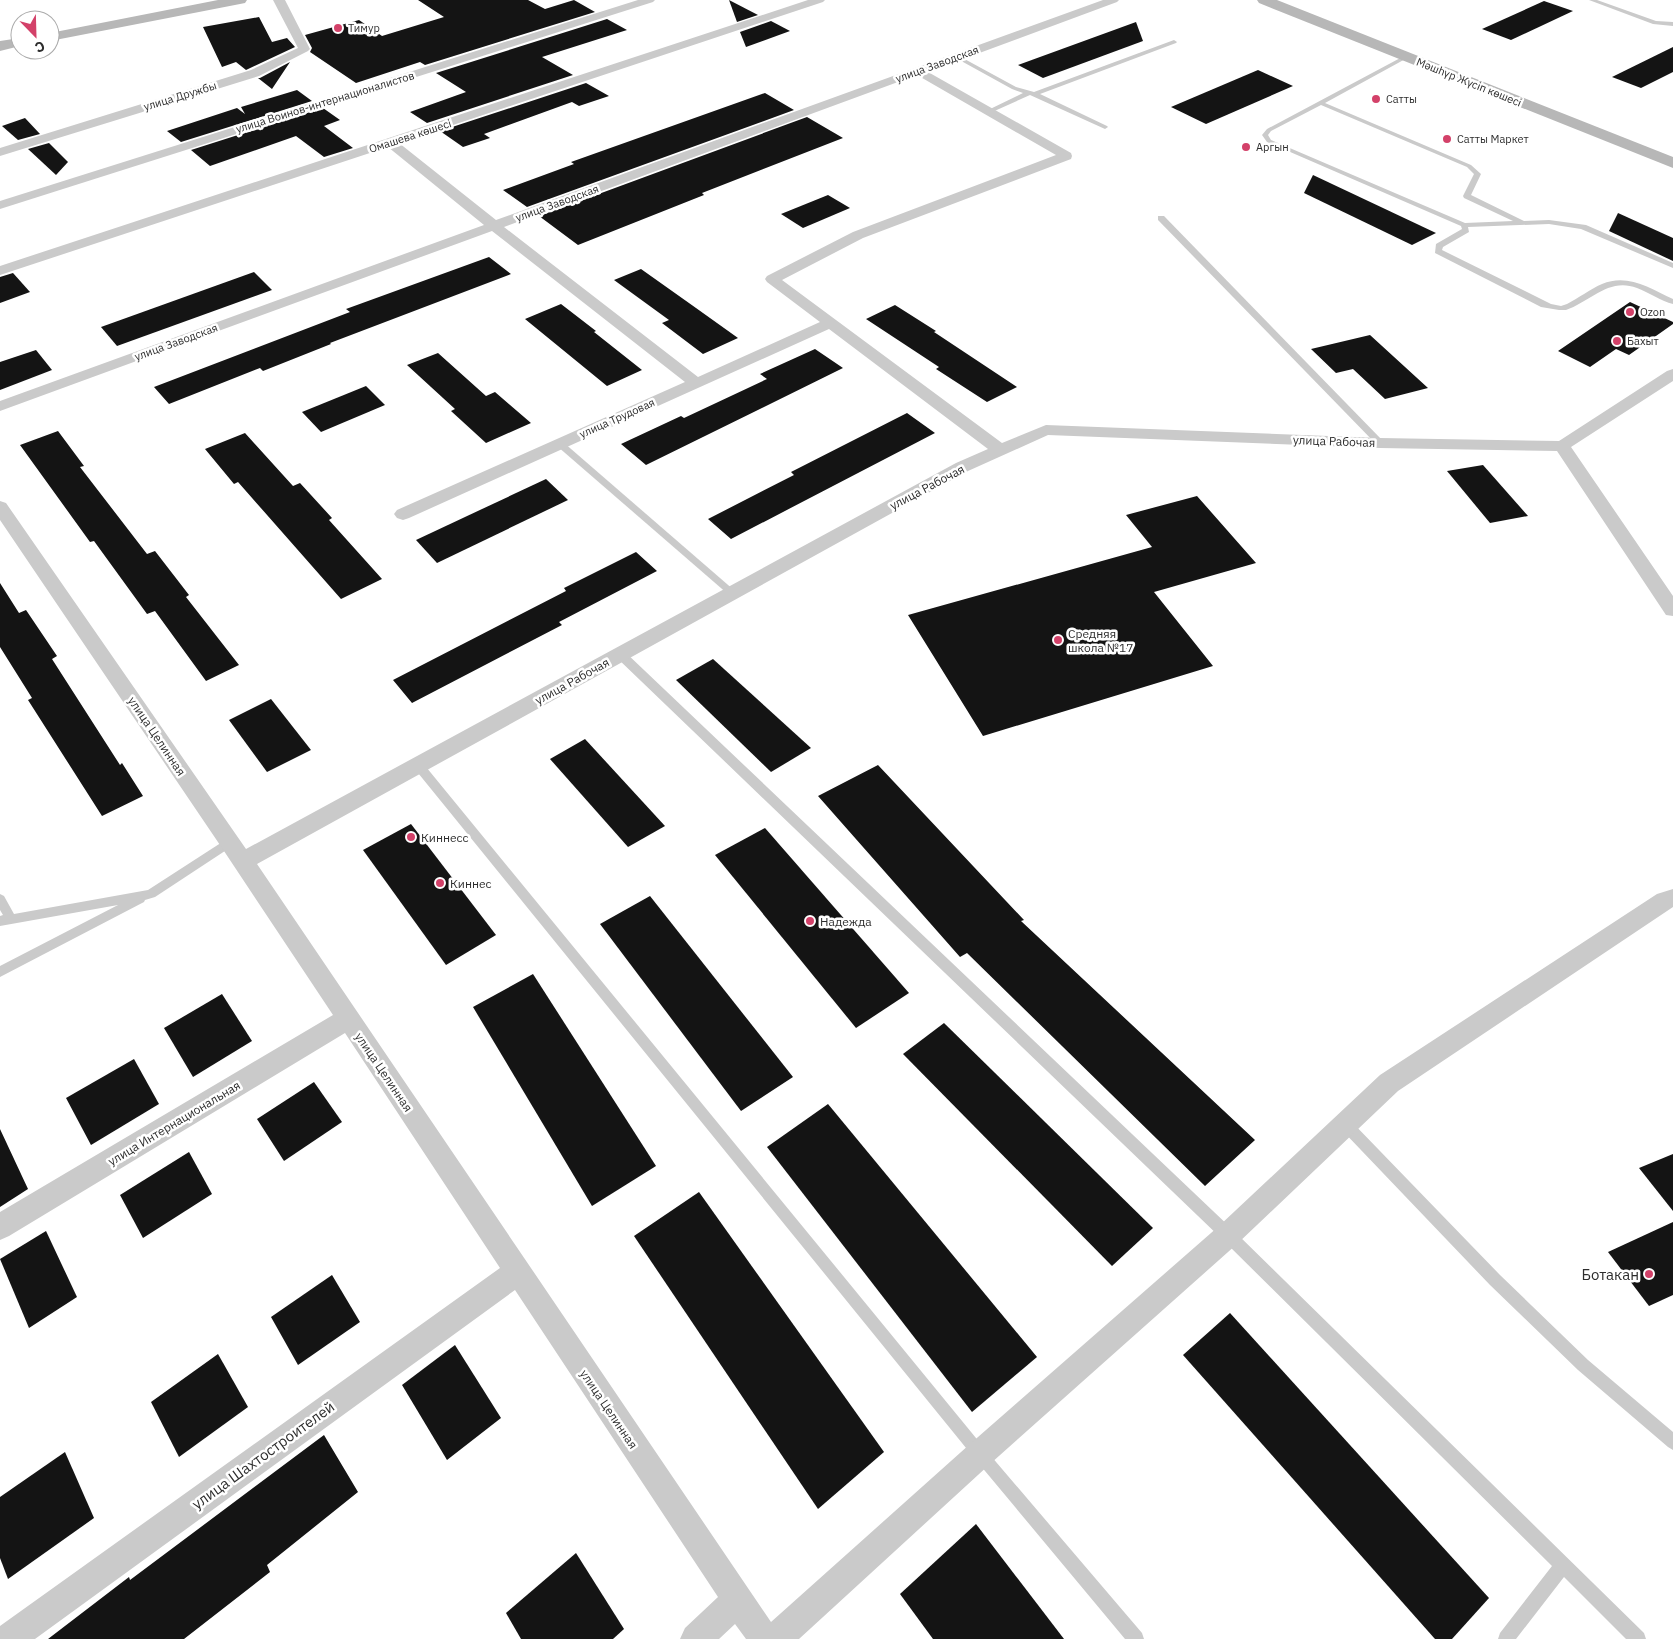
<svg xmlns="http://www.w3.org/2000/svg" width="1673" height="1639" font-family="'IBM Plex Sans',sans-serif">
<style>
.building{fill:#141414}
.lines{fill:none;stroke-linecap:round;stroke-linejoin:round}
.lane{fill:#cacaca;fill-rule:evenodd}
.street{fill:#cacaca;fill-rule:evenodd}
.secondary{fill:#b7b7b7;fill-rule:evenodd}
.poi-dot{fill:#d34169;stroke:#fff;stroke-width:2}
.labels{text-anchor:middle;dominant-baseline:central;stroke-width:5;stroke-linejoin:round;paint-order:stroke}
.far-poi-label{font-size:11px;fill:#2d2d2d;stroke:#fff;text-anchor:start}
.far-street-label{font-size:11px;fill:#2d2d2d;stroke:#fff}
.street-label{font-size:12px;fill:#2d2d2d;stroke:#fff}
.poi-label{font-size:12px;fill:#2d2d2d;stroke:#fff;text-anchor:start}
.near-poi-label{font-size:15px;fill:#2d2d2d;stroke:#fff;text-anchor:end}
.near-street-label{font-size:15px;fill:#2d2d2d;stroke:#fff}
</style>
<rect width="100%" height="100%" fill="#fff"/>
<g class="building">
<polygon points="418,0 528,0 545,9 574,0 595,12 425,65 420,62 356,83 310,52 312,48 305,35 359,20 382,36 444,17"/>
<polygon points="729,0 758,15 737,22"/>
<polygon points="1544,1 1573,11 1511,40 1482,29"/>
<polygon points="259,17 272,42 287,38 295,47 246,70 236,62 222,67 203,27"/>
<polygon points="607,19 627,30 542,57 573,75 427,123 410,112 466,92 436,73"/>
<polygon points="771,21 790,31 746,47 740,32"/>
<polygon points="1136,22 1143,41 1043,78 1018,65"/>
<polygon points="1673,47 1673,72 1641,88 1612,77"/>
<polygon points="290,62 272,89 258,78 260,78"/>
<polygon points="1258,70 1293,86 1206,124 1171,107"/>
<polygon points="586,83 609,96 579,106 572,102 484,134 490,138 463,147 440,131"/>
<polygon points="297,90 312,101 181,142 167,131 237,108 245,114 241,107"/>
<polygon points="765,93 794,110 527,207 503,190 574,164 571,162"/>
<polygon points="323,108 340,120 324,126 353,148 324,157 296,136 210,166 191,150"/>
<polygon points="807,117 843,138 702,193 704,195 578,245 539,216"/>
<polygon points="25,118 40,134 18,140 2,126"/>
<polygon points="49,143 68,162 56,175 28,149"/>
<polygon points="1313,175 1436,233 1412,245 1304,193"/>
<polygon points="828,195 850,208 803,228 781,214"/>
<polygon points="1618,213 1673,238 1673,261 1609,231"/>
<polygon points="489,257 511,274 330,343 331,344 263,371 260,368 169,404 154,387 350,312 346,309"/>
<polygon points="641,269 696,308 738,338 703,354 662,323 669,320 614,280"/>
<polygon points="254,272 272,290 117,346 101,327"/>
<polygon points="13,273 30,292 0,303 0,277"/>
<polygon points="1630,302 1673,322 1673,324 1629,355 1616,349 1590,367 1558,351"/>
<polygon points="561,304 596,331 594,332 642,370 607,386 525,319"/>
<polygon points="895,305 936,331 934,332 1017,387 987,402 936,369 939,367 866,319"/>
<polygon points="1370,335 1428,388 1385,399 1353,369 1336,373 1311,349"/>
<polygon points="815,349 843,368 646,465 621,444 681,416 684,418 767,379 760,374"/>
<polygon points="36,350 52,370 0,390 0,362"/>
<polygon points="438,353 486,396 495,392 531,423 486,443 451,411 455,409 407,365"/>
<polygon points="366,386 385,405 321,432 302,412"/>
<polygon points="907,413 935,433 731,539 708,519 794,475 791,472"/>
<polygon points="58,431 84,466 80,467 147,554 155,551 189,595 186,597 239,665 206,681 155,611 147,614 94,541 90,542 20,445"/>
<polygon points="245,433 293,486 300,483 332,518 329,520 382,579 341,599 238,482 234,484 205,449"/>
<polygon points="1483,465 1528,516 1490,523 1447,471"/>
<polygon points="546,479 568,500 437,563 416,540"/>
<polygon points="1197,496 1256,563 1154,592 1213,666 983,736 908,615 1152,547 1126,515"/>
<polygon points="636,552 657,571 559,622 562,625 412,703 393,680 566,591 564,588"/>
<polygon points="0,583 19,613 26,610 57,656 52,659 120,765 122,763 143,796 102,816 28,700 32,698 0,647"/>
<polygon points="713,659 811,748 771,772 676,680"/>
<polygon points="271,699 311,750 267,772 229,720"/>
<polygon points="585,739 665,826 628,847 550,759"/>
<polygon points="878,765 1024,920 1021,921 1255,1140 1205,1186 967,953 960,957 818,796"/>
<polygon points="411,824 496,935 446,965 363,850"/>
<polygon points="765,828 909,993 856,1028 715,855"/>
<polygon points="650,896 793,1077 741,1111 600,924"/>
<polygon points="533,974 656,1166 592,1206 473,1007"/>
<polygon points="222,994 252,1041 193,1077 164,1028"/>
<polygon points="944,1023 1153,1228 1112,1266 903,1054"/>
<polygon points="134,1059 159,1104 91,1145 66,1098"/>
<polygon points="314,1082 342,1122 284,1161 257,1119"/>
<polygon points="828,1104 1037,1357 972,1412 767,1147"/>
<polygon points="0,1129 28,1189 0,1207"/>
<polygon points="189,1152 212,1194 143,1238 120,1195"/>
<polygon points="1673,1154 1673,1211 1639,1168"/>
<polygon points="699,1192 884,1452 818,1509 634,1236"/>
<polygon points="1673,1222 1673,1295 1649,1306 1608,1252"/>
<polygon points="46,1231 77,1297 29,1328 0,1259"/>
<polygon points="332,1275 360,1322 298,1365 271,1317"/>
<polygon points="1230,1313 1489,1598 1452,1639 1435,1639 1183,1355"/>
<polygon points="455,1345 501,1418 447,1460 402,1385"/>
<polygon points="218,1354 248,1407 179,1457 151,1402"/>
<polygon points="324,1435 358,1492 267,1565 270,1572 184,1639 48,1639 129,1577 130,1580"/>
<polygon points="65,1452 94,1518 8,1579 0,1558 0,1497"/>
<polygon points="976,1524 1064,1639 933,1639 900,1594"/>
<polygon points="576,1553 624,1629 613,1639 521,1639 506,1613"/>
</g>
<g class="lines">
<g class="lane">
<polygon points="1589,0 1597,0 1656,21 1673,22 1673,26 1653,24"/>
<polygon points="1174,40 1177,42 1176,43 1040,94 1107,126 1108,127 1105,129 1030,95 990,113 986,113 986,111 1023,93 1012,89 954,57 959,56 1016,87 1034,92"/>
<path d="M 1404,56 L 1409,57 L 1325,103 L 1471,165 L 1481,174 L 1471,195 L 1524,221 L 1549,220 L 1586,225 L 1673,263 L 1673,268 L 1581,229 L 1549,224 L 1468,227 L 1469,232 L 1443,247 L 1442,250 L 1551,304 L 1561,306 L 1567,304 C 1579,298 1590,289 1602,284 C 1627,273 1650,288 1673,299 L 1673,304 C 1661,301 1650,293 1637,288 C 1609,277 1591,301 1566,310 L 1559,310 L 1541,307 L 1435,253 L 1436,244 L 1462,229 L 1461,226 L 1267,142 L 1262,135 L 1267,129 ZM 1321,105 L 1467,167 L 1474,174 L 1463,196 L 1464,198 L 1513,221 L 1465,223 L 1271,140 L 1268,135 L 1271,131 Z"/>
<polygon points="1158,216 1164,216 1383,441 1383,445 1377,445 1158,220"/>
<polygon points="560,441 563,442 735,591 737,593 735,595 729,595 557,446 556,444"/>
<polygon points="620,650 624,651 1233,1230 1644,1633 1646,1639 1626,1639 1564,1577 1516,1639 1498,1639 1500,1633 1552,1566 1223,1240 616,657 615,654 616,651"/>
<polygon points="418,761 422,762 985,1449 1142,1633 1144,1639 1125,1639 975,1459 414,768 413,765"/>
<polygon points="230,837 234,839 236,842 234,845 155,897 145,900 144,902 0,977 0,966 118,905 0,926 0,916 3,915 0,910 0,894 4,896 14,914 148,890"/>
<polygon points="1344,1117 1349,1119 1500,1275 1588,1360 1673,1432 1673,1450 1668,1447 1578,1370 1490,1285 1339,1127 1337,1123 1339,1119"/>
</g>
<g class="street">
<polygon points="273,0 285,0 310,49 308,51 259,76 0,156 0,148 251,70 298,48"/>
<polygon points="638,0 655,0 653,2 0,209 0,201"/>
<path d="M 808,0 L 825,0 L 823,2 L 399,143 L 496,220 L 1103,0 L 1119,0 L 1117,2 L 928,72 L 1071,153 L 1072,156 L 1071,159 L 863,238 L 782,280 L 1002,443 L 1046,425 L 1380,438 L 1559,441 L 1667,371 L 1673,369 L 1673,381 L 1571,447 L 1673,596 L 1673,616 L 1666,615 L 1557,451 L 1380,448 L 1048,435 L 968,471 L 257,864 L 771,1622 L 970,1444 L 1219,1226 L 1380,1075 L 1657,894 L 1673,889 L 1673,907 L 1398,1091 L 1237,1244 L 990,1464 L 799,1639 L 746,1639 L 735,1624 L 719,1639 L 680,1639 L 685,1628 L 718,1597 L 515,1290 L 35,1639 L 0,1639 L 0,1626 L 500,1268 L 345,1033 L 9,1236 L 0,1240 L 0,1212 L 333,1015 L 222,848 L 0,520 L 0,501 L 6,503 L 246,849 L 956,463 L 988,449 L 829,329 L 409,518 L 403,520 L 397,518 L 394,514 L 397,510 L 685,382 L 492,231 L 0,411 L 0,401 L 484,225 L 388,147 L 0,275 L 0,266 ZM 917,75 L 1056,155 L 853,232 L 767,276 L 765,279 L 767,282 L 820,322 L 698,377 L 504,227 Z"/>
</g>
<g class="secondary">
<polygon points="218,0 247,0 245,3 240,4 50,41 50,33"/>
<polygon points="1257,0 1277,0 1673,157 1673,168 1259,3"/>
<polygon points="20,38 20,46 0,51 0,41"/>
</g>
</g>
<g class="poi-dot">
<circle cx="338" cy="28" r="5"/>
<circle cx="1376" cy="99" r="5"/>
<circle cx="1447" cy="139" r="5"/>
<circle cx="1246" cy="147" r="5"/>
<circle cx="1630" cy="312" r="5"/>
<circle cx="1617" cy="341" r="5"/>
<circle cx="1058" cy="640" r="5"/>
<circle cx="411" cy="837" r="5"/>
<circle cx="440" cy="883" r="5"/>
<circle cx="810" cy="921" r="5"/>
<circle cx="1649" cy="1274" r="5"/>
</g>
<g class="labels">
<g class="far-poi-label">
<text x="348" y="28">Тимур</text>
<text x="1386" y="99">Сатты</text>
<text x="1457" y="139">Сатты Маркет</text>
<text x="1256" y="147">Аргын</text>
<text x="1640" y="312">Ozon</text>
<text x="1627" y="341">Бахыт</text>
</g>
<g class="far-street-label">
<text transform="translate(937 64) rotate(-20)">улица Заводская</text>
<text transform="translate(1469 82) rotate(22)">Мәшһүр Жүсіп көшесі</text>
<text transform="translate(180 96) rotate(-17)">улица Дружбы</text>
<text transform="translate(325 102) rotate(-17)">улица Воинов-интернационалистов</text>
<text transform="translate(410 136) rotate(-18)">Омашева көшесі</text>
<text transform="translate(557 203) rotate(-20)">улица Заводская</text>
<text transform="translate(176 342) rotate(-20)">улица Заводская</text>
<text transform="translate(617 418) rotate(-24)">улица Трудовая</text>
</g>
<g class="street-label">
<text transform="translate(1334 441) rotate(2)">улица Рабочая</text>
<text transform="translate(927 487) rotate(-28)">улица Рабочая</text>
<text transform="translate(572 681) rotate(-29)">улица Рабочая</text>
<text transform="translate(157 736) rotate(56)">улица Целинная</text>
<text transform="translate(384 1072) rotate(56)">улица Целинная</text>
<text transform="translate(174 1123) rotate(-31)">улица Интернациональная</text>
<text transform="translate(609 1409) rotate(56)">улица Целинная</text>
</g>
<g class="poi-label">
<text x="1068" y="633">Средняя<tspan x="1068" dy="14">школа №17</tspan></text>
<text x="421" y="837">Киннесс</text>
<text x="450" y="883">Киннес</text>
<text x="820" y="921">Надежда</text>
</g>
<g class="near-poi-label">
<text x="1639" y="1274">Ботакан</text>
</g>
<g class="near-street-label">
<text transform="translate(263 1455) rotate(-36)">улица Шахтостроителей</text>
</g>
</g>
<g transform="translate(35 35) rotate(157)"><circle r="24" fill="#ffffff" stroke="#ababab"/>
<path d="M0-4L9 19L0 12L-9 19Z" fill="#d34169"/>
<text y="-8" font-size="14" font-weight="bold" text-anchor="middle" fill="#2d2d2d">С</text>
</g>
</svg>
